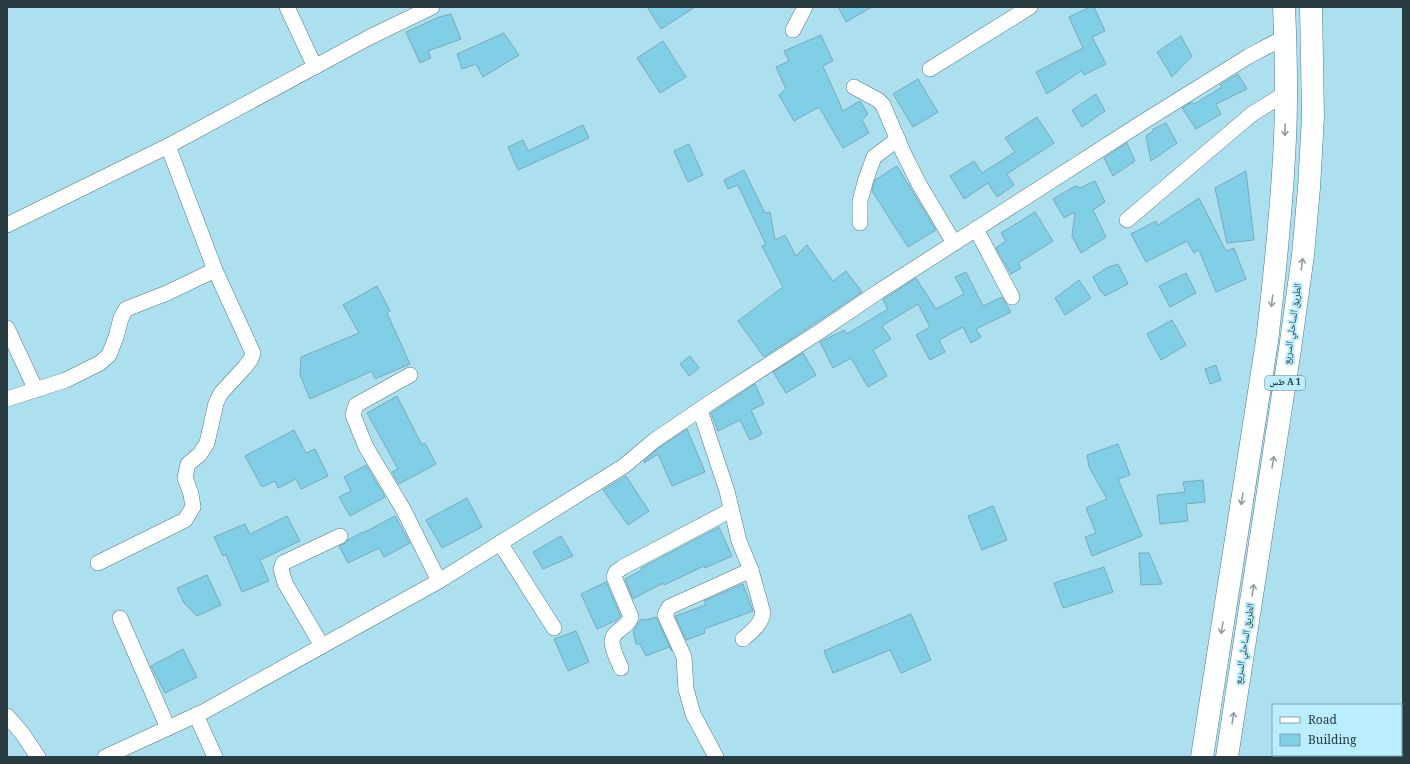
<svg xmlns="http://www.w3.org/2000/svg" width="1410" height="764" font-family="Georgia,'Noto Naskh Arabic',serif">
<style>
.building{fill:#81cfe6;stroke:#7aaab9}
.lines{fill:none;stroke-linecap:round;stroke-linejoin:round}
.minor-casing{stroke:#4c7c8a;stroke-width:16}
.trunk-casing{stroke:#4c7c8a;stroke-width:23}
.minor{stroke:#fff;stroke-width:15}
.trunk{stroke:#fff;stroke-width:22}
.oneway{stroke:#949ea0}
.labels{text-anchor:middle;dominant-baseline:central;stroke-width:4;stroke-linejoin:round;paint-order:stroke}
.shield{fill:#baedfd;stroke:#54717a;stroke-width:1}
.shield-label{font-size:9px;font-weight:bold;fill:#283c42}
.street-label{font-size:10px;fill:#283c42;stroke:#baedfd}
</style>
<rect width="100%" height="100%" fill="#ade0ef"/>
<g class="building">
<polygon points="647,7 695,7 661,29"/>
<polygon points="838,7 872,7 846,22"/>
<polygon points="1090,7 1094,7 1105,31 1092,37 1106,64 1084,75 1081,71 1047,94 1036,72 1083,48 1069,17"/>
<polygon points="451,14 461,39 428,51 431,58 420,63 406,32 439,17"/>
<polygon points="504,33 519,55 483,77 476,64 462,69 457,54"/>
<polygon points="821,35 833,61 823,66 843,111 860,101 868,114 862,120 869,133 843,148 819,107 794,121 779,95 786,89 776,67 789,61 784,51"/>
<polygon points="1181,36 1192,56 1172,77 1157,52"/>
<polygon points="663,41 686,77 660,93 637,58"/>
<polygon points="1238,74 1247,89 1216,104 1221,114 1196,129 1182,108 1192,102 1194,104 1222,87 1220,85"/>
<polygon points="918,79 938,112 913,127 893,94"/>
<polygon points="1096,94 1105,111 1082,127 1072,110"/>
<polygon points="1037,117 1054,143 1007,174 1014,185 997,197 988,183 964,199 950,176 974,161 982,173 1015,152 1005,138"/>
<polygon points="1166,123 1177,143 1151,161 1146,136 1153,131 1153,129"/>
<polygon points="583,125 589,138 518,170 508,147 523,140 528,151"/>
<polygon points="1127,143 1135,161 1113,176 1104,158"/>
<polygon points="689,144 703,175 688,182 674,151"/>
<polygon points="897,166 936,230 908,247 872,191 875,180"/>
<polygon points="744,170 765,213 770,212 775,240 785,235 796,256 807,245 833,281 846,271 862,292 764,357 738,321 783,287 762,246 766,245 738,185 728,189 724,180"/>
<polygon points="1246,171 1254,240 1227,243 1215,188"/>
<polygon points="1095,181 1105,202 1093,210 1106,237 1081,253 1072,236 1075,212 1064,218 1053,199 1075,186 1080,188"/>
<polygon points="1199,198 1226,251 1234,248 1246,279 1216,292 1199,250 1194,253 1187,241 1146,262 1131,234 1156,221 1158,225"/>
<polygon points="1035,212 1053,241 1018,263 1021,268 1011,274 996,248 1006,241 1001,233"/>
<polygon points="1118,264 1128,284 1105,296 1102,292 1101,292 1093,277 1106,268"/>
<polygon points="966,272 983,306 1002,297 1011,312 976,329 981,337 971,343 963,327 939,340 945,352 930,360 916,335 930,327 918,304 882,326 891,339 873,350 887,376 868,387 851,358 833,368 820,342 844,330 847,334 888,309 883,300 916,278 936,309 964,294 955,277"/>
<polygon points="1186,273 1196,293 1170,307 1159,286"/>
<polygon points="1079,280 1091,298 1065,315 1055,298"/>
<polygon points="377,286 390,311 387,313 410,364 375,379 372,371 310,399 300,375 301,357 359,333 343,305"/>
<polygon points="1172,320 1186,345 1161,360 1147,334"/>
<polygon points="803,353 816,375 786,393 773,372"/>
<polygon points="690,356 699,368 689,376 680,364"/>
<polygon points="1216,365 1221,380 1210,384 1205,369"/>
<polygon points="755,384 764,404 751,410 762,434 750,440 740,420 718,431 711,413"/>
<polygon points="397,396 422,445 425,443 436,464 399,484 392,472 398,469 367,413"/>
<polygon points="687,429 705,472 672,486 658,454 644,463 644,461 660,447"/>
<polygon points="294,430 306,453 315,449 328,476 301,489 296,479 278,488 275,481 262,487 245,456"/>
<polygon points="1118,444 1130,475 1118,479 1142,536 1092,556 1085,537 1096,533 1086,508 1107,499 1089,467 1087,455"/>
<polygon points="366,465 385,497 350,516 339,497 351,491 344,477"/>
<polygon points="626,476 649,511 628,525 603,490"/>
<polygon points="1203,480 1205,502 1186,504 1188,521 1160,524 1157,495 1185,492 1183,482"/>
<polygon points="467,498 482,527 442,548 426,520"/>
<polygon points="993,506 1007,540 982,550 968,516"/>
<polygon points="287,516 300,541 260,560 269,581 242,592 226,555 223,556 214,537 245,524 250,534"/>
<polygon points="395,516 410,543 384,557 379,548 348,563 339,546 344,544 348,540 363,532 363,533"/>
<polygon points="719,527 732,556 705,568 704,566 664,585 663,583 633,599 625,579 642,570 641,568"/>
<polygon points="561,536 573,556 543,569 533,552"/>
<polygon points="1139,553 1149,553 1162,584 1141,585"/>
<polygon points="1104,567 1113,592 1063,608 1054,583"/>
<polygon points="207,575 221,605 197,616 184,603 177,588"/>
<polygon points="606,582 621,617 617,620 597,629 581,594"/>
<polygon points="743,584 753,611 704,629 705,633 686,640 675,616 706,605 704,601"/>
<polygon points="911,614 931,660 901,673 890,650 833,673 824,651"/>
<polygon points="656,617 672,651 669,647 646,656 640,644 636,644 633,631 641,619 646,620"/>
<polygon points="576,631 589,662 568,671 554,639"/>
<polygon points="183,649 197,677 165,693 151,666"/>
</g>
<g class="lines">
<defs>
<g id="minor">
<polyline points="287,7 315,67"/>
<polyline points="793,30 805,7"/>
<polyline points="930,69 1030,7"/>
<polyline points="854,87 878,100 883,105 903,152 919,184 954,243"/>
<polyline points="1127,220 1252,114 1286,93"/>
<polyline points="860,223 860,201 866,179 874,157 898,139"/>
<polyline points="7,225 168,146 370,37 432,7"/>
<polyline points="976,229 1012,297"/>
<polyline points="7,328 36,390"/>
<polyline points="410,375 356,405 353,415 366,447 403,509 439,581"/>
<polyline points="7,399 66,380 100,363 109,355 116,337 121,318 126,309 167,293 215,270"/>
<path d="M 700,410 L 727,491 L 739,541 L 751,570 L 763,613 C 761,625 751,632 743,639"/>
<polyline points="500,543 554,628"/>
<polyline points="98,563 185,520 193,507 191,494 185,478 188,464 200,454 207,443 216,403 221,393 245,367 251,359 253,353 215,270 168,146"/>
<polyline points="120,618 168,728"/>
<polyline points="322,646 285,583 281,569 283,563 340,536"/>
<path d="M 621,668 C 618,660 612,650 612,641 C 613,630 628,628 631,617 L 614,577 L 616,572 L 623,567 L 731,510"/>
<polyline points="196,715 215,757"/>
<polyline points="7,716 22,733 38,757"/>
<polyline points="105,757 205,711 439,581 624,466 655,440 711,402 822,330 878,292 1143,122 1249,56 1285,37"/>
<polyline points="716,757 693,714 686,689 684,657 665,615 669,607 751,570"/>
</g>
<g id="trunk">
<path d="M 1202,757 L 1267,341 C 1275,273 1282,206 1285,138 C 1287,94 1286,51 1284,7"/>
<polyline points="1227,757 1290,349 1303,255 1309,188 1313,116 1311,7"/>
</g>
</defs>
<use href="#minor" class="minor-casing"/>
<use href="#trunk" class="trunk-casing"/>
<use href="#minor" class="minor"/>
<use href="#trunk" class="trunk"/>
</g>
<defs><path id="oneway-shaft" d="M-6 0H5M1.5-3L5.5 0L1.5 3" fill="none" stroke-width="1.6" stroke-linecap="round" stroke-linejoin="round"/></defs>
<g class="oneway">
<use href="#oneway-shaft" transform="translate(1285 130) rotate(91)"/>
<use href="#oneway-shaft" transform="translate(1302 264) rotate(-82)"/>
<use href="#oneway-shaft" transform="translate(1272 301) rotate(97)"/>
<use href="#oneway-shaft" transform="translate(1273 462) rotate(-81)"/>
<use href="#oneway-shaft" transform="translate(1242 499) rotate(99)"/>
<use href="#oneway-shaft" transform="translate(1253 590) rotate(-81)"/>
<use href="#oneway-shaft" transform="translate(1222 628) rotate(99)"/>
<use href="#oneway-shaft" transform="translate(1233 718) rotate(-81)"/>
</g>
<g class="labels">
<rect class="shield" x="1265" y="376" width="40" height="14" rx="3"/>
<g class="shield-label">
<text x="1285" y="383">طس A 1</text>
</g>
<g class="street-label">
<text transform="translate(1293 324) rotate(-82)">الطريق الساحلي السريع</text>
<text transform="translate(1245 644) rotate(-81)">الطريق الساحلي السريع</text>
</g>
</g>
<rect width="1410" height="764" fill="none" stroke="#283c42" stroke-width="16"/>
<rect x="1272" y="704" width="130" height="52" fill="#baedfd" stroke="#80a6b2"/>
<rect x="1280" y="717" width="20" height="6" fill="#ffffff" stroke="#80a6b2"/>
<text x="1308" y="724" font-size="12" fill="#283c42">Road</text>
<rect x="1280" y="734" width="20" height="12" fill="#81cfe6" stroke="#80a6b2"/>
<text x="1308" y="744" font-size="12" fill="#283c42">Building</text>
</svg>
